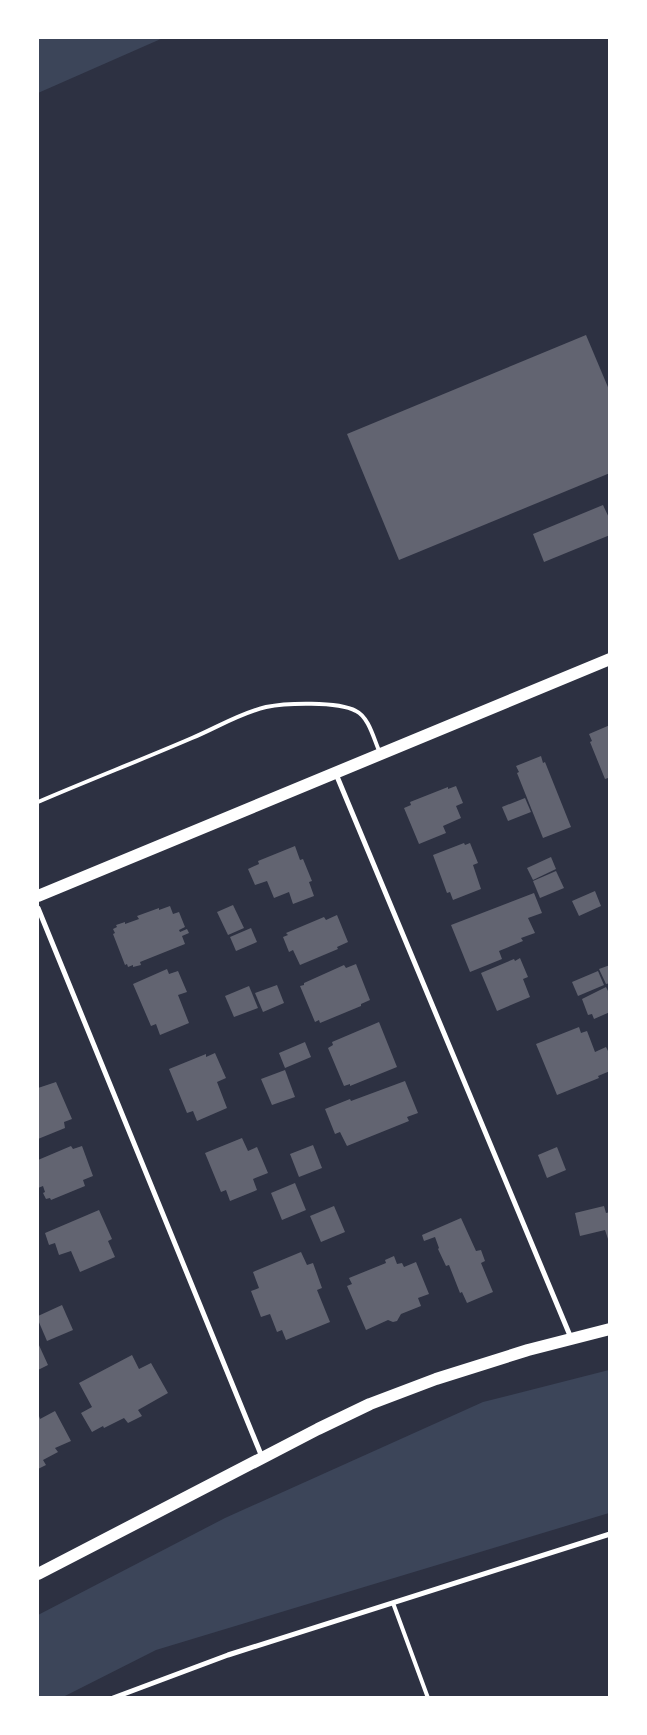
<svg xmlns="http://www.w3.org/2000/svg" width="647" height="1735" font-family="'Open Sans',sans-serif">
<style>
.green{fill:#3c4559}
.building{fill:#626471}
.lines{fill:none;stroke-linecap:round;stroke-linejoin:round}
.service{stroke:#fff;stroke-width:4}
.minor{stroke:#fff;stroke-width:5}
.primary{stroke:#fff;stroke-width:12}
</style>
<rect width="100%" height="100%" fill="#2d3142"/>
<g class="green">
<polygon points="38,38 163,38 38,93"/>
<polygon points="609,1370 609,1513 156,1650 63,1697 38,1697 38,1615 225,1518 483,1402"/>
</g>
<g class="building">
<polygon points="586,335 610,392 610,473 399,560 347,434"/>
<polygon points="603,505 610,520 610,535 544,562 533,534"/>
<polygon points="610,725 610,781 608,778 605,779 590,742 592,741 589,734"/>
<polygon points="541,756 543,763 545,762 571,827 543,838 517,773 519,772 516,766"/>
<polygon points="456,786 463,803 456,806 461,818 443,826 446,833 419,844 404,808 411,805 410,802 448,787 448,789"/>
<polygon points="525,798 531,812 508,821 502,807"/>
<polygon points="464,843 465,845 470,843 478,863 473,865 481,889 453,900 450,892 447,893 433,855"/>
<polygon points="295,846 300,860 303,859 312,881 309,882 314,896 293,904 289,892 274,898 267,881 255,885 248,869 259,864 258,861"/>
<polygon points="551,857 556,869 533,880 527,868"/>
<polygon points="556,871 564,888 540,898 533,881"/>
<polygon points="595,891 601,906 579,916 572,901"/>
<polygon points="534,893 542,913 528,918 535,933 521,938 523,941 499,951 502,959 470,972 451,925"/>
<polygon points="233,905 244,928 228,935 217,912"/>
<polygon points="170,906 173,914 179,912 185,927 179,930 180,932 187,929 189,933 182,936 185,944 140,962 141,965 133,967 133,965 128,967 127,964 125,965 113,934 115,933 113,929 117,927 116,925 125,922 125,924 139,919 137,916 159,908 159,910"/>
<polygon points="337,915 348,942 337,947 338,949 300,965 293,950 289,952 283,937 288,935 286,933 324,917 326,920"/>
<polygon points="251,928 257,942 236,951 230,937"/>
<polygon points="520,958 528,977 523,979 530,997 497,1011 481,973 514,959 515,961"/>
<polygon points="356,964 370,1000 361,1004 361,1006 320,1023 319,1020 315,1022 300,986 304,985 304,983 344,965 346,968"/>
<polygon points="610,965 610,983 606,984 599,969"/>
<polygon points="167,969 169,974 178,971 187,992 178,995 189,1023 160,1035 156,1024 151,1026 133,984"/>
<polygon points="598,971 604,985 578,996 572,982"/>
<polygon points="277,985 284,1003 263,1012 255,993"/>
<polygon points="249,986 258,1008 234,1017 225,996"/>
<polygon points="606,987 610,995 610,1012 594,1019 592,1014 588,1015 582,999"/>
<polygon points="379,1022 397,1067 350,1086 350,1084 344,1086 328,1048 333,1045 332,1042"/>
<polygon points="579,1027 581,1033 587,1031 595,1052 606,1047 610,1055 610,1071 598,1076 599,1078 557,1095 536,1044"/>
<polygon points="305,1042 311,1057 285,1068 279,1053"/>
<polygon points="215,1053 226,1078 217,1082 227,1108 197,1121 193,1111 187,1113 169,1069 206,1054 206,1057"/>
<polygon points="285,1070 295,1097 272,1105 261,1079"/>
<polygon points="405,1081 418,1113 407,1117 409,1121 347,1146 340,1132 335,1134 325,1109 350,1099 351,1101"/>
<polygon points="56,1082 72,1119 64,1122 65,1128 38,1139 38,1088"/>
<polygon points="242,1138 248,1151 257,1147 268,1173 253,1179 257,1190 230,1201 226,1190 221,1192 205,1153"/>
<polygon points="313,1145 322,1168 299,1177 290,1154"/>
<polygon points="71,1146 73,1149 82,1146 93,1176 83,1180 85,1186 51,1200 50,1198 46,1199 43,1193 45,1192 43,1186 38,1188 38,1160"/>
<polygon points="557,1147 566,1170 547,1178 538,1155"/>
<polygon points="295,1183 306,1210 282,1220 271,1193"/>
<polygon points="334,1206 345,1232 321,1242 310,1216"/>
<polygon points="604,1206 606,1213 610,1212 610,1245 605,1230 580,1236 575,1213"/>
<polygon points="99,1210 112,1239 108,1241 115,1257 80,1272 71,1251 59,1255 55,1243 49,1245 45,1233"/>
<polygon points="461,1218 476,1251 481,1250 485,1261 481,1263 493,1292 467,1303 462,1292 460,1293 449,1265 446,1266 438,1249 439,1248 435,1237 424,1241 422,1235"/>
<polygon points="301,1252 307,1265 313,1263 322,1288 317,1290 330,1322 286,1340 282,1330 277,1332 270,1314 261,1317 251,1291 259,1288 253,1272"/>
<polygon points="394,1256 397,1264 402,1263 404,1267 416,1262 429,1294 418,1298 421,1306 401,1314 397,1321 393,1322 388,1320 366,1330 347,1286 352,1284 349,1278 386,1263 385,1260"/>
<polygon points="62,1305 73,1330 47,1341 38,1320 38,1316"/>
<polygon points="38,1343 48,1365 38,1370"/>
<polygon points="132,1355 139,1369 151,1363 168,1393 138,1410 142,1416 128,1423 124,1418 104,1428 103,1426 92,1432 81,1413 92,1407 79,1383"/>
<polygon points="55,1411 71,1441 55,1448 58,1452 43,1460 46,1465 38,1469 38,1413 40,1419"/>
</g>
<g class="lines">
<g class="service">
<path d="M 38,802 C 89,780 141,760 192,738 C 216,728 240,713 266,707 C 285,703 338,701 356,711 C 369,717 374,740 380,753"/>
<polyline points="393,1603 428,1698"/>
</g>
<g class="minor">
<polyline points="336,774 571,1338"/>
<polyline points="38,908 262,1457"/>
<polyline points="113,1698 228,1655 610,1534"/>
</g>
<g class="primary">
<polyline points="38,896 610,659"/>
<polyline points="38,1574 318,1429 370,1404 436,1379 528,1350 610,1329"/>
</g>
</g>
<rect width="647" height="1735" fill="none" stroke="#ffffff" stroke-width="78"/>
</svg>
